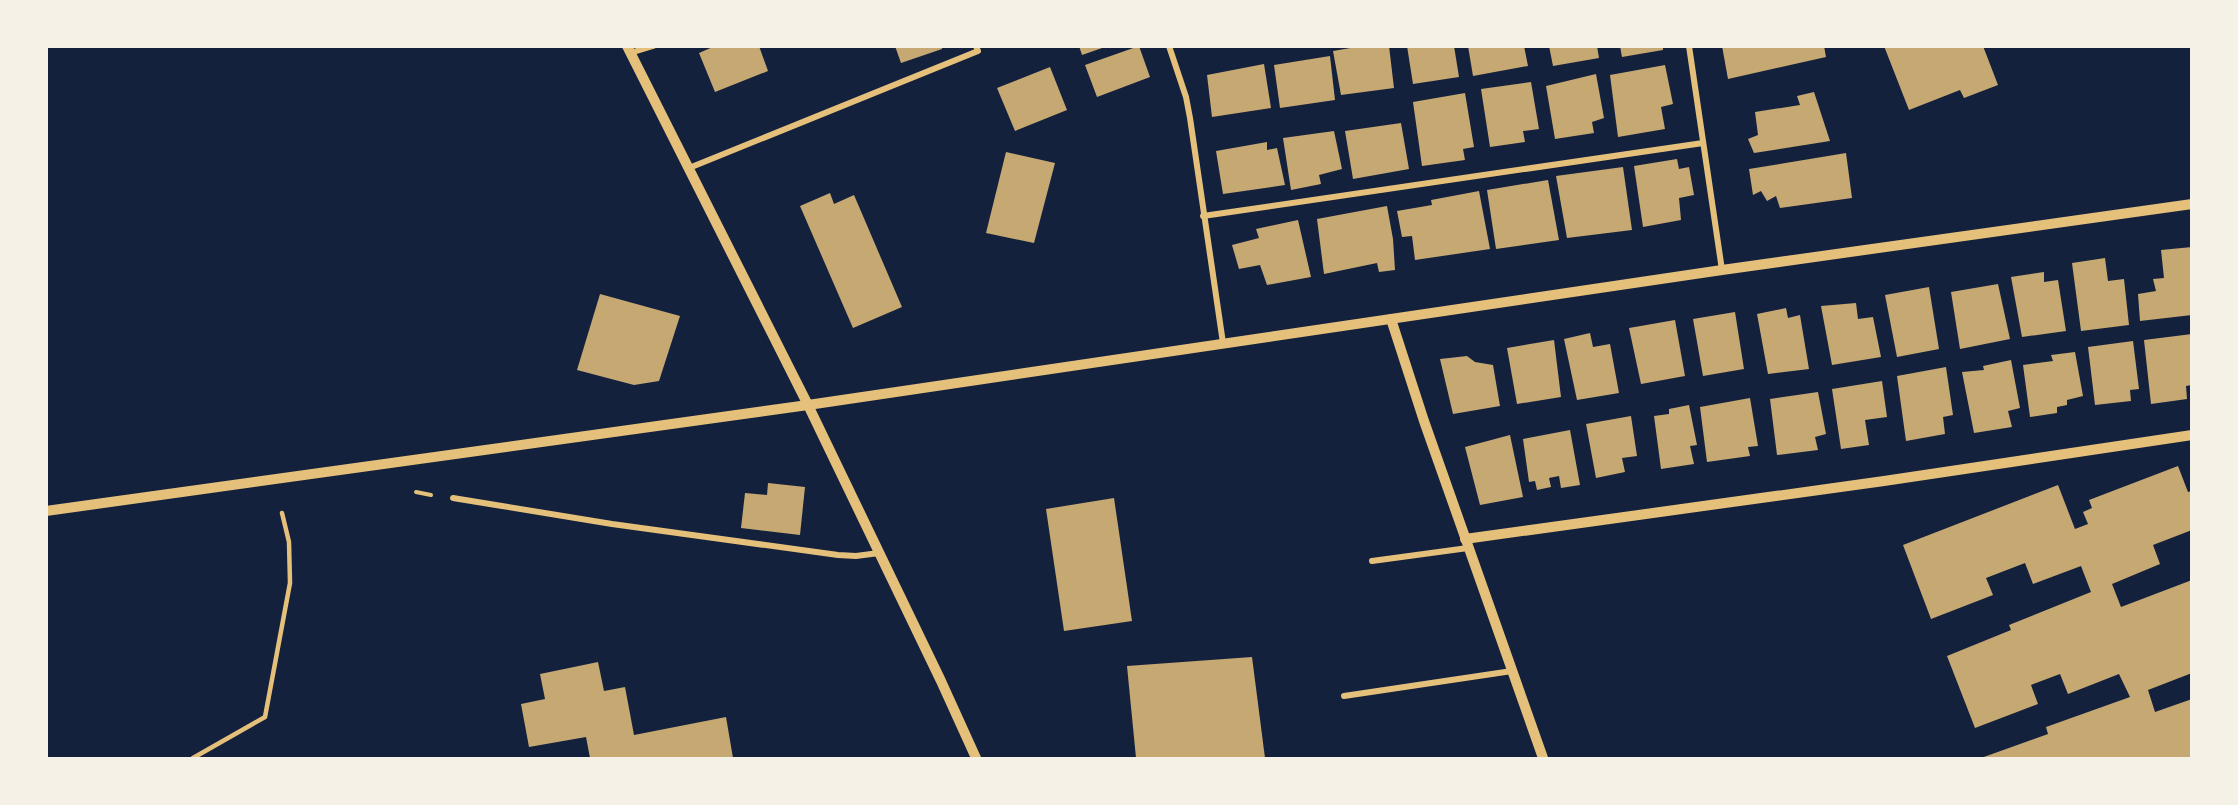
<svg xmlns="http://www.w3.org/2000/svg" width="2238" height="805" font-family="'Space Grotesk',sans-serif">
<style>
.building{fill:#c6a872}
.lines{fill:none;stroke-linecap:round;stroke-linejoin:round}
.path{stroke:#e5c07b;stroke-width:4}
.service{stroke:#e5c07b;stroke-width:4.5}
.minor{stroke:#e5c07b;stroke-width:6}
.tertiary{stroke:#e5c07b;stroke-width:10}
</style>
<rect width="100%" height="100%" fill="#14213d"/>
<g class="building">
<polygon points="715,46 759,46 768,71 715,92 699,53"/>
<polygon points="895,46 942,46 942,49 901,63"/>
<polygon points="1079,46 1105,46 1105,47 1082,55"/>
<polygon points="1139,46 1150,77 1097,97 1085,65"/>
<polygon points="1362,46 1389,46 1394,88 1341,95 1333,51"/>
<polygon points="1407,46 1454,46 1459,77 1413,84"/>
<polygon points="1468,46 1524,46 1528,66 1473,76"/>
<polygon points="1549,46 1597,46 1599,58 1553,66"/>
<polygon points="1620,46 1663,46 1663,50 1622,57"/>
<polygon points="1722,46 1824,46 1826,57 1728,79"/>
<polygon points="1884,46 1983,46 1998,85 1964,98 1960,90 1909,110"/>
<polygon points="1330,56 1335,100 1280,108 1274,65"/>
<polygon points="1264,64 1271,108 1212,117 1207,75"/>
<polygon points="1665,65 1673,104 1661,107 1665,129 1618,137 1610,75"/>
<polygon points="1050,67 1067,110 1015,131 997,88"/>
<polygon points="1596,74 1604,118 1592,122 1594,133 1555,139 1546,86"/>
<polygon points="1531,82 1539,129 1523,131 1525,142 1490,147 1481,89"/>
<polygon points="1814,92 1830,141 1754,153 1748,139 1758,135 1755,112 1800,105 1797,96"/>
<polygon points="1465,93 1474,147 1463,149 1465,160 1422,166 1413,102"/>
<polygon points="1401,123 1409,169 1353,179 1345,131"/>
<polygon points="1334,131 1342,169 1319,175 1321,184 1291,190 1283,138"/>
<polygon points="1267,142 1267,150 1277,148 1285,185 1223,194 1216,151"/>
<polygon points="1006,152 1055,163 1034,243 986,233"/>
<polygon points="1846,153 1852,198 1780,208 1776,196 1767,201 1761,191 1753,195 1749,169"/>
<polygon points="1677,159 1679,169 1689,167 1694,195 1679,198 1681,220 1643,227 1634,166"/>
<polygon points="1623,167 1632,230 1567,238 1556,176"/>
<polygon points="1548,180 1559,240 1496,249 1487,190"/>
<polygon points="1479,191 1490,249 1415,260 1412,236 1402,237 1397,211 1432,205 1431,200"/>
<polygon points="830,193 834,204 854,195 902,307 853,328 800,206"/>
<polygon points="1387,206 1393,239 1395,270 1379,272 1377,263 1324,274 1317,219"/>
<polygon points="1298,220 1311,277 1267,285 1260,265 1239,269 1232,245 1259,238 1256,229"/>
<polygon points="2192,247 2192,315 2140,321 2138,294 2156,291 2153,279 2164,278 2161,250"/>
<polygon points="2105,258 2108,281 2124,279 2129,325 2081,331 2072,263"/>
<polygon points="2044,272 2044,282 2058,280 2066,331 2022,337 2011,277"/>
<polygon points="1998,284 2010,339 1960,349 1951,292"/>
<polygon points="1929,287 1939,349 1897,357 1885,295"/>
<polygon points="600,294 680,316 659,381 634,385 577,370"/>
<polygon points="1856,303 1858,319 1873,317 1881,357 1832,365 1821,306"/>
<polygon points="1786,308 1788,318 1800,315 1809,369 1768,374 1757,314"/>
<polygon points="1735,312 1744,369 1703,376 1693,319"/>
<polygon points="1675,320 1685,376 1641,384 1629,328"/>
<polygon points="1590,333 1593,347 1610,344 1619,393 1577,400 1564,339"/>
<polygon points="2192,334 2192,385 2186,386 2187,399 2151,404 2144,340"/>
<polygon points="1554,340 1561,397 1517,404 1507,348"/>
<polygon points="2133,341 2139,389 2130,390 2131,401 2095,405 2088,347"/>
<polygon points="2075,352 2083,396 2067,400 2067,405 2057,407 2057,413 2030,417 2023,365 2053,361 2051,355"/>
<polygon points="1467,356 1475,362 1493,365 1500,406 1453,414 1440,359"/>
<polygon points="2011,360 2020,408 2008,411 2012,427 1974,433 1962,372 1984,370 1983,366"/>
<polygon points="1946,367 1953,415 1943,417 1945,434 1906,441 1897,376"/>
<polygon points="1882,381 1887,417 1865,420 1869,445 1841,449 1832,389"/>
<polygon points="1818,392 1826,434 1815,437 1818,450 1777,455 1770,399"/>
<polygon points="1750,398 1758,446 1748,447 1750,456 1707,462 1700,407"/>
<polygon points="1689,405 1697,445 1690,446 1694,464 1661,469 1654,416 1669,414 1669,409"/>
<polygon points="1631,416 1637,456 1622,458 1625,472 1596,478 1586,424"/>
<polygon points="1570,430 1580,485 1561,488 1559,476 1549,478 1551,487 1537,490 1535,481 1529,482 1523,439"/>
<polygon points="1510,435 1523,497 1480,505 1465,447"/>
<polygon points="2178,466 2188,492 2192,491 2192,530 2153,545 2160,564 2112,584 2121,607 2192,580 2192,673 2148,690 2155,712 2192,699 2192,758 1981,758 2048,734 2046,727 2130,697 2119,674 2068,694 2060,674 2031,685 2038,704 1975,728 1947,656 2011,630 2009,625 2091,592 2081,566 2033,584 2025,563 1986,578 1993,595 1931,619 1903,545 2058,485 2075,529 2088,524 2083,512 2092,508 2089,500"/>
<polygon points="768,483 805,487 800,535 741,528 745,493 767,495"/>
<polygon points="1114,498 1132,621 1064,631 1046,509"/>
<polygon points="1252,657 1265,758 1136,758 1127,666"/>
<polygon points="598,662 604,691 625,687 634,735 726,717 733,758 590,758 586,737 529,747 521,704 545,699 540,674"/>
</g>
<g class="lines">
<polyline class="path" points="416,492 431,495"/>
<polyline class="service" points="193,758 265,717 290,583 289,542 282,513"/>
<g class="minor">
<polyline points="1169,46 1186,97 1190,118 1223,343"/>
<polyline points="1689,46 1722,270"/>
<polyline points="630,53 653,46"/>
<polyline points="689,168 978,51 976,46"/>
<polyline points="1203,216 1703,143"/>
<polyline points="453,498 612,524 838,555 856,556 879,553"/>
<polyline points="1372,561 1468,548"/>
<polyline points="1344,696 1512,671"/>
</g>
<g class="tertiary">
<polyline points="627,46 808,405 941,681 976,758"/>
<polyline points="1391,319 1424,421 1543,758"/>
<polyline points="46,511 808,405 1722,270 2192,204"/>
<polyline points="1465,539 1884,481 2192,435"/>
</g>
</g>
<rect width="2238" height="805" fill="none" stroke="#f6f1e7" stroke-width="96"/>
</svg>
